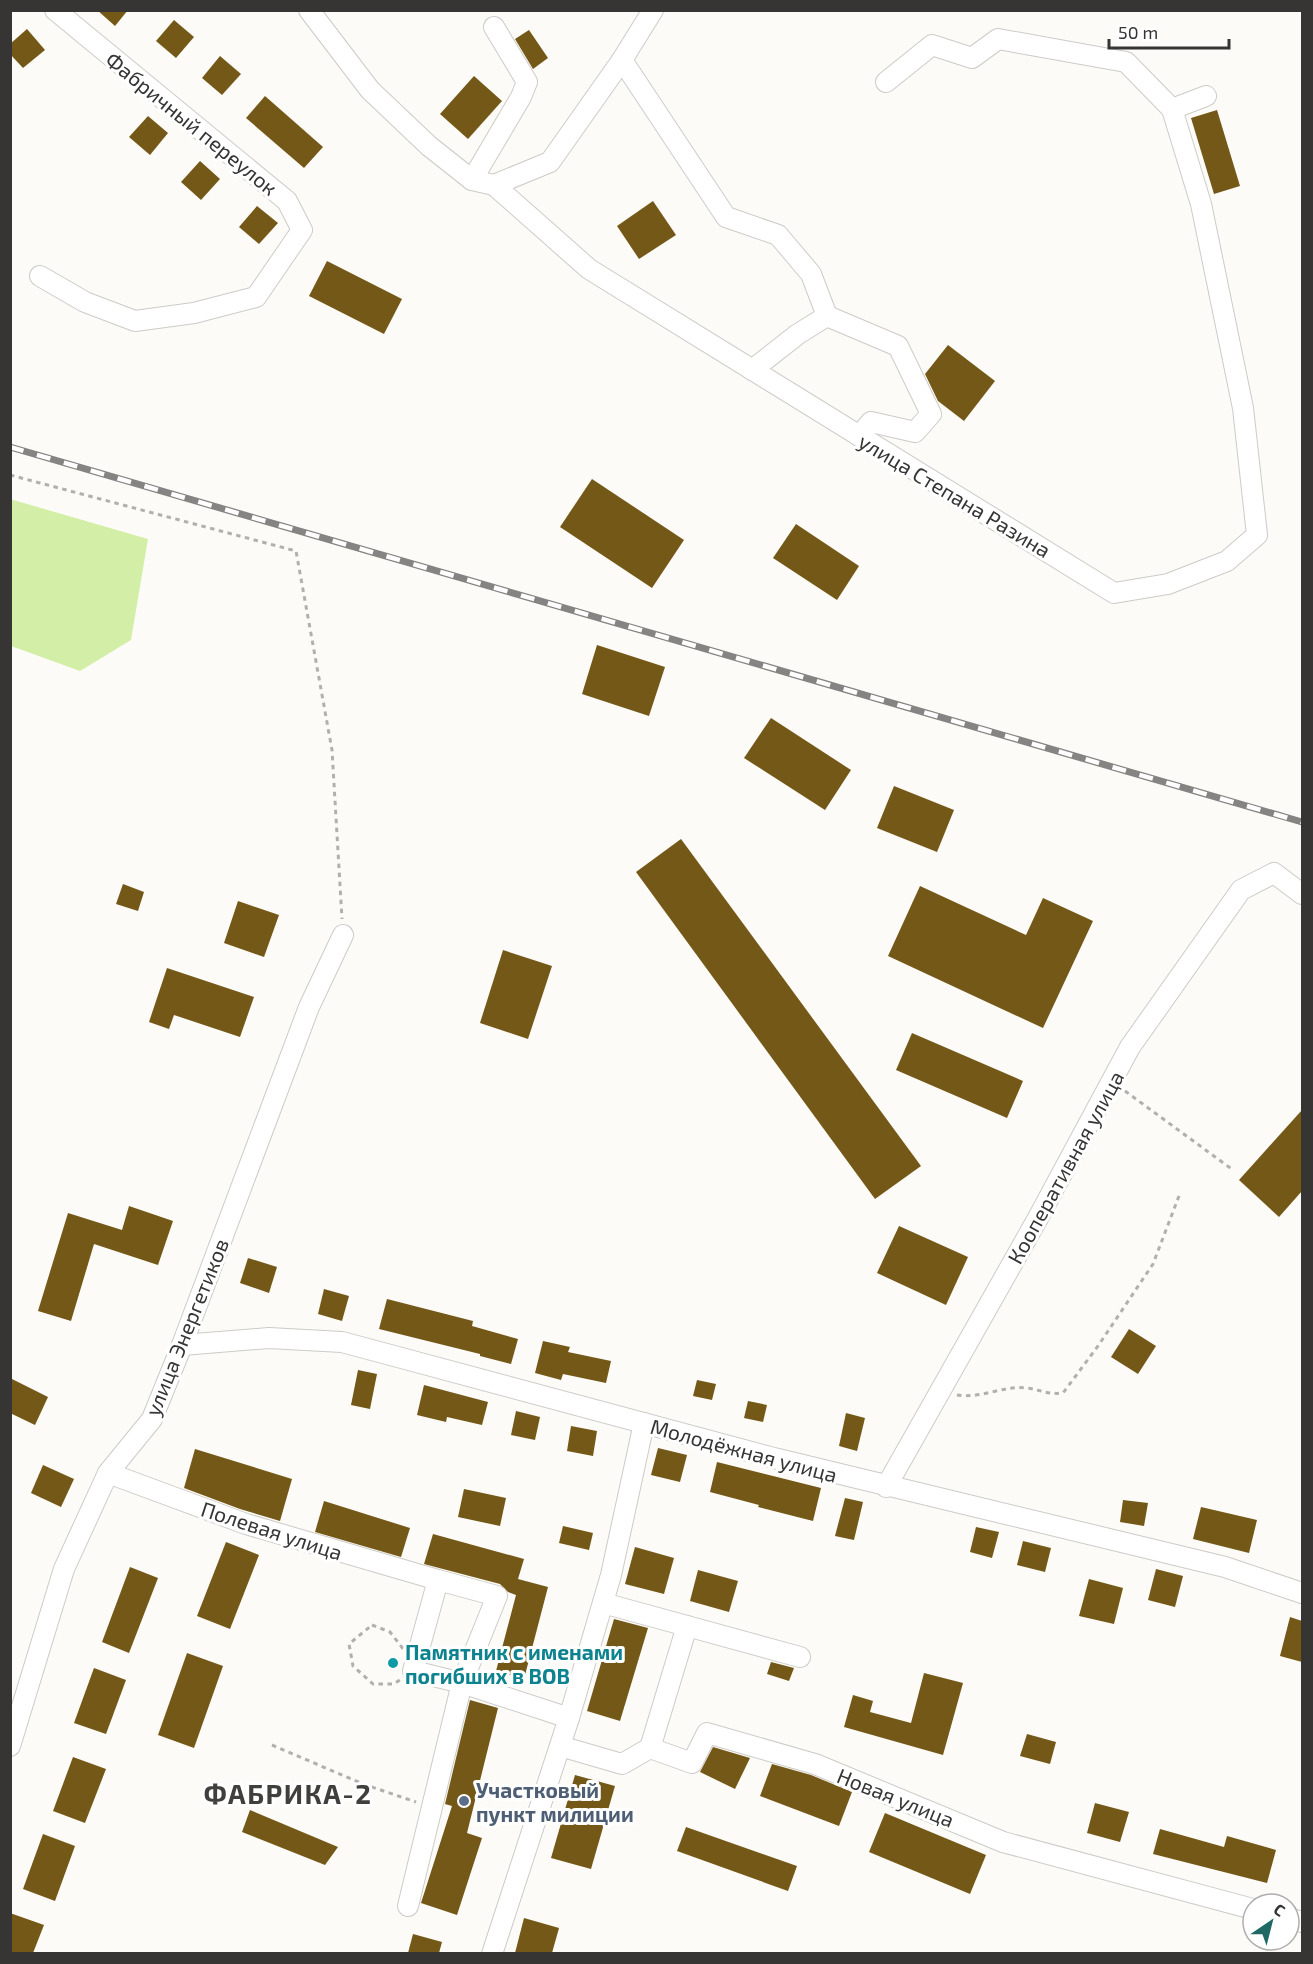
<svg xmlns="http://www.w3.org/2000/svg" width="1313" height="1964" font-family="'Exo 2',sans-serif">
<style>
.green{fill:#d3efa7}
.building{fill:#745817}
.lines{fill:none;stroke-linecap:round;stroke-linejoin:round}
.minor-casing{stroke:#cccbc7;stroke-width:22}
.path{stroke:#b2b0ad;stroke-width:3;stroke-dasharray:4.5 4.5;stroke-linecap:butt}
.minor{stroke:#fff;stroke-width:20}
.rail-casing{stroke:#868482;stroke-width:7}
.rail{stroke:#fff;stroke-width:4.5;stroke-dasharray:14;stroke-linecap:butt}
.culture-dot{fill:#0f9aa8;stroke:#fff;stroke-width:2}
.service-dot{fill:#5c6f8a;stroke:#fff;stroke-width:2}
.labels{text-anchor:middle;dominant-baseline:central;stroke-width:6;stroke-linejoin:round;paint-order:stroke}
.street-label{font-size:21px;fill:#363534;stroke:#fff}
.culture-label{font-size:21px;font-weight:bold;fill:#0d838f;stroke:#fff;text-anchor:start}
.service-label{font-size:21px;font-weight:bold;fill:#4e5e75;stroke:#fff;text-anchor:start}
.district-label{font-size:27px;font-weight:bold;letter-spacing:1.5px;fill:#403f3c;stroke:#fff}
</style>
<rect width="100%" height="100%" fill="#fdfbf7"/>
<polygon class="green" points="10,499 148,539 131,640 80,671 11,646"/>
<g class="building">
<polygon points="97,10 128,10 115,26"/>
<polygon points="174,20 194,37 176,58 156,41"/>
<polygon points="27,29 45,50 23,68 10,54 10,44"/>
<polygon points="529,30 548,58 533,69 515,39"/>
<polygon points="220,56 241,74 222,95 202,78"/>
<polygon points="474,76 502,101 468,139 440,114"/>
<polygon points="265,96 323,147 304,168 246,118"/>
<polygon points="1217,110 1240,186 1214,194 1191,118"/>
<polygon points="148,116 168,133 150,155 129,137"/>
<polygon points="200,161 220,179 201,200 181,182"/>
<polygon points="653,201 676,235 639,259 617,226"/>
<polygon points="257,206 278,223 259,244 239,227"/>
<polygon points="327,261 402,299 384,334 309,296"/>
<polygon points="948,345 995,381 964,421 938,401 925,374"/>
<polygon points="592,479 684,540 652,588 560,527"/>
<polygon points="796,524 859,566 837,600 773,558"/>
<polygon points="597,645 665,667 649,716 582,694"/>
<polygon points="771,718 851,770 825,810 744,758"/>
<polygon points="894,786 954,810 937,852 877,828"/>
<polygon points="681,839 921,1166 875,1199 636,872"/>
<polygon points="123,884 144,892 138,911 116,904"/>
<polygon points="920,886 1026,935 1043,898 1093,921 1043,1028 888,956"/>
<polygon points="238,901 279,915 264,957 224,943"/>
<polygon points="503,950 552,966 528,1039 480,1023"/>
<polygon points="167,968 254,997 240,1037 174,1015 169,1029 149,1022"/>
<polygon points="912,1033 1023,1081 1007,1118 896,1070"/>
<polygon points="1302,1110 1302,1191 1279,1217 1239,1180"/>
<polygon points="129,1206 173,1221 158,1265 94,1244 71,1321 38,1311 68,1213 122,1230"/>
<polygon points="899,1226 968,1257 946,1305 877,1273"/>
<polygon points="248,1258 277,1267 269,1293 240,1283"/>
<polygon points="324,1289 349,1296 342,1321 318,1314"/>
<polygon points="387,1299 473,1321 472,1326 518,1339 511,1364 480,1356 480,1354 379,1329"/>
<polygon points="1129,1329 1156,1346 1138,1374 1111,1357"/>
<polygon points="543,1341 570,1347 568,1352 611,1361 606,1383 563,1374 561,1380 535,1373"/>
<polygon points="358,1370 377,1374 370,1409 351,1405"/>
<polygon points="10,1378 48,1397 35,1425 10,1413"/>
<polygon points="697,1380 716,1384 712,1400 693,1396"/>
<polygon points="424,1385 488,1402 482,1425 447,1417 446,1422 417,1415"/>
<polygon points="748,1401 767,1405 763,1422 744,1418"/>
<polygon points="516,1411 540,1417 535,1440 511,1435"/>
<polygon points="846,1413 865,1418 857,1451 839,1446"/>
<polygon points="571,1426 597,1431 593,1456 567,1451"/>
<polygon points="658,1448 687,1455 680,1482 651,1475"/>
<polygon points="195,1449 292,1479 280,1521 240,1509 184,1488"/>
<polygon points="717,1462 821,1488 813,1521 758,1507 759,1505 710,1492"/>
<polygon points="43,1465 74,1479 61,1507 31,1493"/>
<polygon points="464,1489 506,1498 500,1526 458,1517"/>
<polygon points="845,1498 863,1502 854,1540 835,1536"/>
<polygon points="1123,1500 1148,1503 1144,1526 1120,1522"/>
<polygon points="324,1501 410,1528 401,1557 315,1532"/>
<polygon points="1201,1507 1257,1520 1249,1553 1193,1539"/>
<polygon points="563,1526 593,1533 589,1550 559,1543"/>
<polygon points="976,1527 999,1532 992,1558 970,1552"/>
<polygon points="433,1534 524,1559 518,1579 548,1587 524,1679 496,1671 516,1595 508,1592 500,1584 424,1564"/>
<polygon points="1023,1541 1051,1548 1045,1572 1017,1565"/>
<polygon points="226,1542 259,1555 230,1629 197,1616"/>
<polygon points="635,1547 674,1558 664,1594 625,1584"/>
<polygon points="130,1567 158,1578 129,1653 102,1642"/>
<polygon points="1156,1569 1183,1576 1175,1607 1148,1600"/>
<polygon points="698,1570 738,1581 729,1612 690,1601"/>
<polygon points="1089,1579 1123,1588 1114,1624 1079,1616"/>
<polygon points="1290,1617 1302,1621 1302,1662 1280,1656"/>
<polygon points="614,1619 648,1628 620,1721 587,1711"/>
<polygon points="187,1653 223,1666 194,1748 158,1735"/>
<polygon points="771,1662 794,1668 789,1681 767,1674"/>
<polygon points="94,1668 126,1680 106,1734 74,1723"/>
<polygon points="924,1673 963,1683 943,1755 844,1727 853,1695 873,1701 870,1712 911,1723"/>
<polygon points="470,1700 498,1708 467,1833 482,1838 457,1915 421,1903 452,1806 445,1804"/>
<polygon points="1027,1734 1056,1742 1050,1764 1020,1756"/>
<polygon points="713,1747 750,1758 735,1789 700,1772"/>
<polygon points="73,1757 106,1769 85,1823 53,1811"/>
<polygon points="772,1764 811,1775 852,1792 839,1826 760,1796"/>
<polygon points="575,1775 615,1786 591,1869 551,1858"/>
<polygon points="1095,1803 1129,1812 1120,1842 1087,1833"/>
<polygon points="250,1810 338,1847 325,1865 242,1832"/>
<polygon points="885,1813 986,1855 970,1894 869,1852"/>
<polygon points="686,1827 797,1866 788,1891 677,1851"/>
<polygon points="1160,1829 1224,1847 1227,1836 1276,1850 1267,1883 1153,1854"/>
<polygon points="43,1834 75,1846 55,1901 23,1889"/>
<polygon points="10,1913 44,1925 33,1953 10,1953"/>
<polygon points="524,1918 559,1928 552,1953 515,1953"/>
<polygon points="413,1934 442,1942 439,1953 408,1953"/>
</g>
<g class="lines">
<defs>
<g id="minor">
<polyline points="309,10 370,90 429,146 472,180 494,185 589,269 1114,593 1168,584 1227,561 1257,535 1243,408 1201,204 1172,109 1206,96"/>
<polyline points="622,60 726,217 778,235 811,274 827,316 798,334 752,370"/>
<polyline points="886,82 932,45 972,58 998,39 1126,62 1172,109"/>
<polyline points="472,180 521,97 527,82 494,27"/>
<polyline points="494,185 550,162 622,60 653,10"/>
<polyline points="40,276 85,302 135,321 194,313 256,297 302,230 287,201 55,10"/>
<polyline points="827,316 898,346 931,414 915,432 871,422 859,436"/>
<polyline points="182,1345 269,1338 342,1342 774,1458 1225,1567 1302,1593"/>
<polyline points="108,1473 246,1524 438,1580"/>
<polyline points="886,1487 1038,1218 1130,1047 1241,890 1274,873 1302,894"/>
<polyline points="603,1603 800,1657"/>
<polyline points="10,1746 64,1569 108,1473 152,1419 182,1345 309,1007 343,935"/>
<polyline points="560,1746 622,1764 650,1748 692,1763 707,1733 815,1764 1003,1842 1253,1909"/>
<polyline points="650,1748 687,1626"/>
<polyline points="408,1906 462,1683 497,1596 438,1580 413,1671 462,1683 569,1718"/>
<polyline points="1289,1918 1302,1922"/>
<polyline points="492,1954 569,1718 611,1575 644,1423"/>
</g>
</defs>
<use href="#minor" class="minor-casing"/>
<g class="path">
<polyline points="10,475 296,551 332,750 342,919"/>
<polyline points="1125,1091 1233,1170"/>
<path d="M 957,1395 C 981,1399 1005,1385 1025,1388 C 1039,1389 1047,1395 1063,1393 L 1098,1346 L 1153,1264 L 1179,1196"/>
<polygon points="372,1625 390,1632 404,1650 413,1671 394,1684 373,1684 353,1666 349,1644"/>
<polyline points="272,1745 363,1784 416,1802"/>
</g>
<use href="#minor" class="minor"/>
<defs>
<polyline id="rail" points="10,447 1302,822"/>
</defs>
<use href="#rail" class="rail-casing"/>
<use href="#rail" class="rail"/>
</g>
<circle class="culture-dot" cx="393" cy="1663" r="6"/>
<circle class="service-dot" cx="464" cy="1801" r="6"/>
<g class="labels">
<g class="street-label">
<text transform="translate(192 123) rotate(39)">Фабричный переулок</text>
<text transform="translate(955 495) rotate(31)">улица Степана Разина</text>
<text transform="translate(1065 1167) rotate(-61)">Кооперативная улица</text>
<text transform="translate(186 1327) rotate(-68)">улица Энергетиков</text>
<text transform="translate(744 1450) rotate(15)">Молодёжная улица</text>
<text transform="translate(272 1530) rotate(18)">Полевая улица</text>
<text transform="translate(896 1797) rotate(22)">Новая улица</text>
</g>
<g class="culture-label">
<text x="405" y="1651">Памятник с именами<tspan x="405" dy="24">погибших в ВОВ</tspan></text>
</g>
<g class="service-label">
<text x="476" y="1789">Участковый<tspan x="476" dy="24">пункт милиции</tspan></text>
</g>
<g class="district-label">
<text x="288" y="1793">ФАБРИКА-2</text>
</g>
</g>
<rect width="1313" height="1964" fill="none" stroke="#363534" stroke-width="24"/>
<g transform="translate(1271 1922) rotate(35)"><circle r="28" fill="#ffffff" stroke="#afaeae" stroke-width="1.5"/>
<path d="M0-4.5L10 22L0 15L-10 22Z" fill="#1e6963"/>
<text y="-9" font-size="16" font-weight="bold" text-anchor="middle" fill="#363534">С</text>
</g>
<path d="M1109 39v9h120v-9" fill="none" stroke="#363534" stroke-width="3"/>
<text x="1118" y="39" font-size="18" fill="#363534" stroke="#ffffff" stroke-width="4.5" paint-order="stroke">50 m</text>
</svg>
